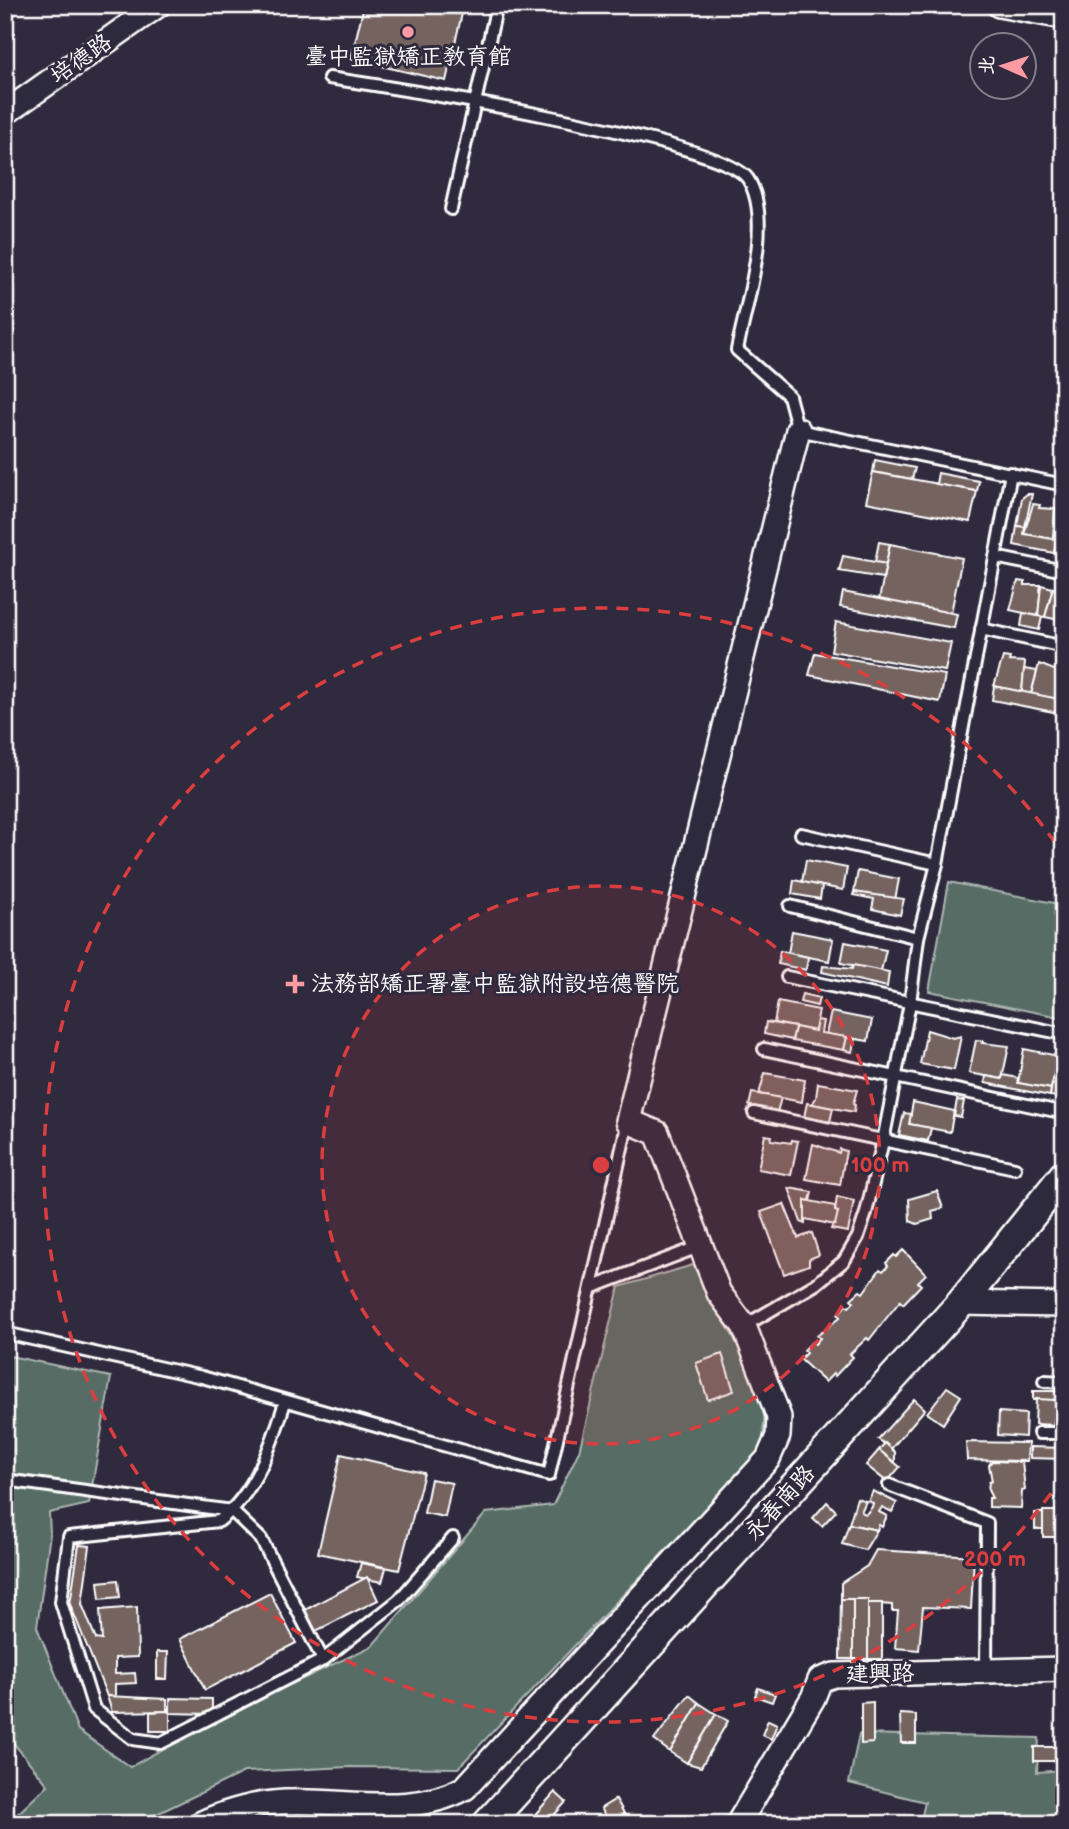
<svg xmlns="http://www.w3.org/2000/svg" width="1069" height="1829" font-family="'Balsamiq Sans','LXGW WenKai TC',sans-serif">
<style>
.green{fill:#586c66;stroke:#acb6b2;stroke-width:2}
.building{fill:#746361;stroke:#fff;stroke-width:2}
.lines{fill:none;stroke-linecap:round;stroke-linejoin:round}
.service-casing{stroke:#fff;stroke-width:16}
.minor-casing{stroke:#fff;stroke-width:28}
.tertiary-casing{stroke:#fff;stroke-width:33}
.service{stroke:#2f2a3d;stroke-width:10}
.minor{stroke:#2f2a3d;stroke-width:23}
.tertiary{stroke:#2f2a3d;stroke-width:28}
.ring{fill:none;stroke:#da3e3e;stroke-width:3.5;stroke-dasharray:12 9}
.poi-dot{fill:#ff9aa2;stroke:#2f2a3d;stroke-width:2.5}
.labels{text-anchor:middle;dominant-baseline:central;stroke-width:6;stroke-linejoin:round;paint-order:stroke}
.poi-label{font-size:23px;fill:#fff;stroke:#2f2a3d}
.street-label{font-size:23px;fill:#fff;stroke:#2f2a3d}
.centre{fill:#da3e3e;stroke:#2f2a3d;stroke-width:3.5}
.ring-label{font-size:21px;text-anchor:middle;font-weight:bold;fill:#da3e3e;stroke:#2f2a3d;stroke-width:6;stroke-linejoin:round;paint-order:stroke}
</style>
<rect width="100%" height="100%" fill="#2f2a3d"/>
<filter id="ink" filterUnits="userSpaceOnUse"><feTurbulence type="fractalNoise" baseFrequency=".0143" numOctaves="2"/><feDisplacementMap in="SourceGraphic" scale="14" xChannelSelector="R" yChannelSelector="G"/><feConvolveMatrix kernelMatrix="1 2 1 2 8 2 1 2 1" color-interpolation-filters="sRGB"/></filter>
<g filter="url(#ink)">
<g class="green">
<polygon points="949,882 1064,905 1064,1018 929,991"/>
<polygon points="693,1265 766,1395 762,1449 458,1768 349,1767 244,1772 136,1824 7,1824 48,1785 5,1733 5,1355 111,1377 89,1504 49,1513 50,1534 37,1627 78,1730 130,1767 209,1723 372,1646 486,1513 553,1505 579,1451 619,1287"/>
<polygon points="859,1734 1039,1738 1037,1772 1064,1770 1064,1824 920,1824 925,1802 849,1783"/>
<polygon points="251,1816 438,1817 433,1824 236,1824"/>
</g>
<g class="building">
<polygon points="364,5 464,5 446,81 351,59"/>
<polygon points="875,460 915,468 912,479 873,472"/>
<polygon points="873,472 977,491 970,522 866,502"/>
<polygon points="938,473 979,481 977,491 936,484"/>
<polygon points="1027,494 1032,494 1025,527 1017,526 1022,498"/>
<polygon points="1033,504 1040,505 1039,508 1055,509 1053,539 1024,534"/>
<polygon points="1017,526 1025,527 1024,534 1053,539 1054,531 1058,532 1054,553 1014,545"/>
<polygon points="879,542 890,544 886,564 875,562"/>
<polygon points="890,544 962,558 951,613 879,600"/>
<polygon points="843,556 886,564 883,578 839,571"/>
<polygon points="1018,581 1025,582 1025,585 1041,585 1038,616 1010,610"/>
<polygon points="1041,585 1053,588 1045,617 1038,616"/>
<polygon points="1053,588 1064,592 1064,621 1045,617"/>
<polygon points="843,592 957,614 954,628 840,607"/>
<polygon points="1023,613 1042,617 1039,630 1021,626"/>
<polygon points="1059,620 1064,621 1064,635 1057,633"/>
<polygon points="836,622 951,643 945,671 831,651"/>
<polygon points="815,653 945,675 940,702 809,675"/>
<polygon points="1003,657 1010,658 1009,661 1025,662 1022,692 994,686"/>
<polygon points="1039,664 1054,670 1061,668 1058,699 1031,694"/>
<polygon points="1024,669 1037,671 1031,694 1022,692"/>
<polygon points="1059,681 1064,681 1064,700 1058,699"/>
<polygon points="994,686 1064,700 1064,714 992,700"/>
<polygon points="806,860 847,868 843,890 802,882"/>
<polygon points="858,871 899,879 895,900 854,892"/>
<polygon points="794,880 822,886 820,899 792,894"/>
<polygon points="854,892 904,899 900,915 872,909 874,899 853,895"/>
<polygon points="792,931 833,939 829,961 788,953"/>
<polygon points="845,942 886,950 881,971 841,963"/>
<polygon points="780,951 808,957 806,970 778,964"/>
<polygon points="853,965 889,972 887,987 822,972 823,966 852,969"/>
<polygon points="802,994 819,998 817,1006 800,1002"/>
<polygon points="778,1002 819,1010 815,1031 774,1023"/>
<polygon points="831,1012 872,1020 868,1041 826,1034"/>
<polygon points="817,1020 823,1021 821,1033 847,1037 844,1050 792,1041 795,1027 815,1031"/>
<polygon points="766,1022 795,1027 792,1040 764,1034"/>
<polygon points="927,1030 953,1038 961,1036 954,1070 920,1064"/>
<polygon points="847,1037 855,1039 852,1052 844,1050"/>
<polygon points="976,1040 983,1041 982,1043 1009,1046 1002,1079 969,1073"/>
<polygon points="1024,1049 1058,1056 1051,1089 1018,1083"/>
<polygon points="765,1073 805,1080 802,1102 759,1094"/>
<polygon points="1003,1075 1018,1078 1018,1083 1051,1089 1050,1096 985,1083 986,1076 1002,1079"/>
<polygon points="818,1083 857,1090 853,1104 855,1105 854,1112 812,1104 816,1098"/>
<polygon points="1052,1084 1064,1087 1064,1098 1050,1096"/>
<polygon points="752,1093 781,1098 777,1112 749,1106"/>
<polygon points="957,1100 964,1101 961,1117 954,1116"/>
<polygon points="913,1102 954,1111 950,1132 909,1124"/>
<polygon points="807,1103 833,1108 830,1122 804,1117"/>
<polygon points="904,1113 911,1114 909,1124 931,1128 928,1141 899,1135"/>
<polygon points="765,1135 772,1136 771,1140 791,1143 792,1140 798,1141 791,1175 758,1169"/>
<polygon points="813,1144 839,1153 840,1149 846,1151 840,1185 806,1179"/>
<polygon points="789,1188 812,1192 810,1201 805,1200 805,1224 801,1222"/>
<polygon points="937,1191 943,1208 932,1211 933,1219 917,1224 910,1221 909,1199"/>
<polygon points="837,1197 854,1201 848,1232 831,1229 838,1212 835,1211"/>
<polygon points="805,1200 835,1206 835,1211 838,1212 835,1225 805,1219"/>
<polygon points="784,1204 798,1238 812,1233 819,1255 809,1259 809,1265 784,1274 761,1212"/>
<polygon points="903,1250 926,1274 918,1282 921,1285 903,1304 900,1301 869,1340 867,1338 850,1354 853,1357 835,1376 833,1374 825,1382 800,1359 806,1353 804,1350 812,1342 815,1344 820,1338 817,1336 840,1317 838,1314 846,1305 849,1307 854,1302 851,1299 860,1291 863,1293 880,1269 883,1271 888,1266 886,1263 894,1255 896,1257"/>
<polygon points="722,1354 734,1391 708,1400 696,1363"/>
<polygon points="947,1387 961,1396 943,1424 927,1413"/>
<polygon points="1033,1391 1064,1391 1064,1404 1056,1404 1055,1400 1033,1400"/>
<polygon points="914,1399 925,1409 891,1449 878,1439"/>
<polygon points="1036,1399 1055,1400 1056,1404 1064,1404 1064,1419 1055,1419 1055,1425 1035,1424"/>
<polygon points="999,1412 1026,1414 1025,1437 998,1435"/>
<polygon points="1055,1419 1064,1419 1064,1429 1052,1429"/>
<polygon points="966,1442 1028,1443 1027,1461 967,1460"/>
<polygon points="885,1443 895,1452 895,1463 879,1450"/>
<polygon points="1030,1447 1064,1448 1064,1459 1030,1458"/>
<polygon points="879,1450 900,1467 887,1482 866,1465"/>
<polygon points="341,1454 424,1473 399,1570 318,1553"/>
<polygon points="992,1461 1022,1462 1025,1490 1022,1491 1021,1508 989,1507 989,1498 992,1498 988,1490 989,1482 992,1481 989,1465"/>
<polygon points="431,1479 452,1483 445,1517 424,1513"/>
<polygon points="873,1491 897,1503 892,1512 882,1507 879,1512 887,1516 882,1527 879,1525 877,1530 849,1524 857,1498 866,1501 861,1512 866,1514 872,1507 873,1503 868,1501"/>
<polygon points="827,1502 836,1511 822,1526 813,1518"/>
<rect x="1043" y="1511" width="21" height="26"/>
<rect x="1035" y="1513" width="8" height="16"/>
<polygon points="849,1524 877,1530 865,1550 842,1544"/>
<polygon points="79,1545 90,1546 82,1604 96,1639 102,1640 100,1610 137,1607 138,1657 115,1658 115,1674 135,1673 136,1683 115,1684 115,1697 107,1696 70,1604"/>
<polygon points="876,1550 974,1556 971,1609 923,1607 919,1650 895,1648 898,1611 892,1611 892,1605 868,1603 868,1599 841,1599 841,1583 867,1566"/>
<polygon points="361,1563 386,1568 382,1582 357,1577"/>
<polygon points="367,1577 378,1600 314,1632 303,1611"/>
<polygon points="118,1580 120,1597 100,1599 98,1582"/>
<polygon points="270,1593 296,1643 205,1690 180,1639"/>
<polygon points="841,1599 853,1599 853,1659 840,1659"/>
<rect x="853" y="1599" width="15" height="60"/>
<rect x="868" y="1603" width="14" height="56"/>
<polygon points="157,1652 168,1652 167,1679 157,1679"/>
<polygon points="758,1688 775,1694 772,1702 755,1696"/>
<polygon points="689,1695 699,1703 670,1752 654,1740"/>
<polygon points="107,1696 167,1699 167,1711 112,1712"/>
<polygon points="170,1698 212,1699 212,1714 170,1713"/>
<polygon points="873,1702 873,1743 861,1744 861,1703"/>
<polygon points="699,1703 716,1714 687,1763 670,1752"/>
<polygon points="167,1711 170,1713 170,1731 150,1731 150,1712"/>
<polygon points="716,1714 728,1721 701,1767 687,1763"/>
<polygon points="900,1714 916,1715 916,1743 901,1743"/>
<polygon points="768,1720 777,1724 771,1739 762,1735"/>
<rect x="1034" y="1747" width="30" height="14"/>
<polygon points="555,1792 566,1802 546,1824 537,1824 531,1819"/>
<polygon points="616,1799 630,1824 610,1824 601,1808"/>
<rect x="766" y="1821" width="37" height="3"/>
</g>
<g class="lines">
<defs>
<g id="service">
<path d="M 329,78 C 390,87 724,140 748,179 C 774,220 746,304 737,350 L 789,396 L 798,430 L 1064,485"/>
<polyline points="451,209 497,5"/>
<polyline points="995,557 1064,571"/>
<polyline points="981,629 1064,647"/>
<polyline points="801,834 937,864"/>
<polyline points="790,906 918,938"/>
<polyline points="787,977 1064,1034"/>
<polyline points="764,1049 1060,1112"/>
<polyline points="754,1113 1015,1168"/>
<polyline points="593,1287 701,1246"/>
<polyline points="744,1326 816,1284 844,1261 858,1237 866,1213 883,1141 910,1003 918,938 937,864 1011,473"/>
<polyline points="5,1333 202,1377 549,1475 628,1121"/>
<polyline points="1044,1381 1064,1382"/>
<path d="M 285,1402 C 272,1444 255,1494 219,1521 L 69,1537 L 61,1602 L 94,1709 L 133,1739 L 161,1743 L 323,1660 L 399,1600 L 453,1538"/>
<polyline points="1039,1433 1064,1433"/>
<polyline points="5,1480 232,1511 261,1539 323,1660"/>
<polyline points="889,1485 987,1523 986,1671"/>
</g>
<g id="minor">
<polyline points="999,5 1064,17"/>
<polyline points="5,113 158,5"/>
<polyline points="961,1303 1064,1305"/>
<path d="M 200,1824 C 220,1814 251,1805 273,1803 C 336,1796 407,1820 465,1788 L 768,1459 L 778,1436 L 779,1417 L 744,1326 L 719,1293 L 657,1133 L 628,1121 L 798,430"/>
<polyline points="738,1824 813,1698 820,1680 834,1675 1064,1669"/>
</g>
<polyline id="tertiary" points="487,1824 961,1303 1064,1175"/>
</defs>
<use href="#service" class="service-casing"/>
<use href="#minor" class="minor-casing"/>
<use href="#tertiary" class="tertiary-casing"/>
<use href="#service" class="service"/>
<use href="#minor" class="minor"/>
<use href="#tertiary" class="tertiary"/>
</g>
</g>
<circle cx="601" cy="1165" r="279" fill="#da3e3e" fill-opacity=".12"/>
<g class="ring">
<circle cx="601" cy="1165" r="279"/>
<path d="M1063 1476A557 557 0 1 1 1063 854"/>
</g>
<g class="poi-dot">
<circle cx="408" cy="32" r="7"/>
<path d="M291.5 973.5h7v7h7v7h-7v7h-7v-7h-7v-7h7z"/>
</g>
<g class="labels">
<g class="poi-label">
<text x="408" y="57">臺中監獄矯正教育館</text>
<text x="311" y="984" text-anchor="start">法務部矯正署臺中監獄附設培德醫院</text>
</g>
<g class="street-label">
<text transform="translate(81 59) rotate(-35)">培德路</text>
<text transform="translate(780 1503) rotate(-48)">永春南路</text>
<text transform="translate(880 1674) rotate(-1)">建興路</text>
</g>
</g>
<circle cx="601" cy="1165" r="10" class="centre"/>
<g class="ring-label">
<text x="880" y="1172">100 m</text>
<text x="995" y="1566">200 m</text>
</g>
<rect width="1069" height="1829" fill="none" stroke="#2f2a3d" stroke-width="28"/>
<rect x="14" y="14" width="1041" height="1801" fill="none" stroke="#fff" stroke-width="2.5" filter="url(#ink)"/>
<g transform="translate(1003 66) rotate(273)"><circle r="33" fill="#2f2a3d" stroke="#827f8b" stroke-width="2"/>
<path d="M0-5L12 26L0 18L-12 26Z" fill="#ff9aa2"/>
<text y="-10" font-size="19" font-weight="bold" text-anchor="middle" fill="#ffffff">北</text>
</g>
</svg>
